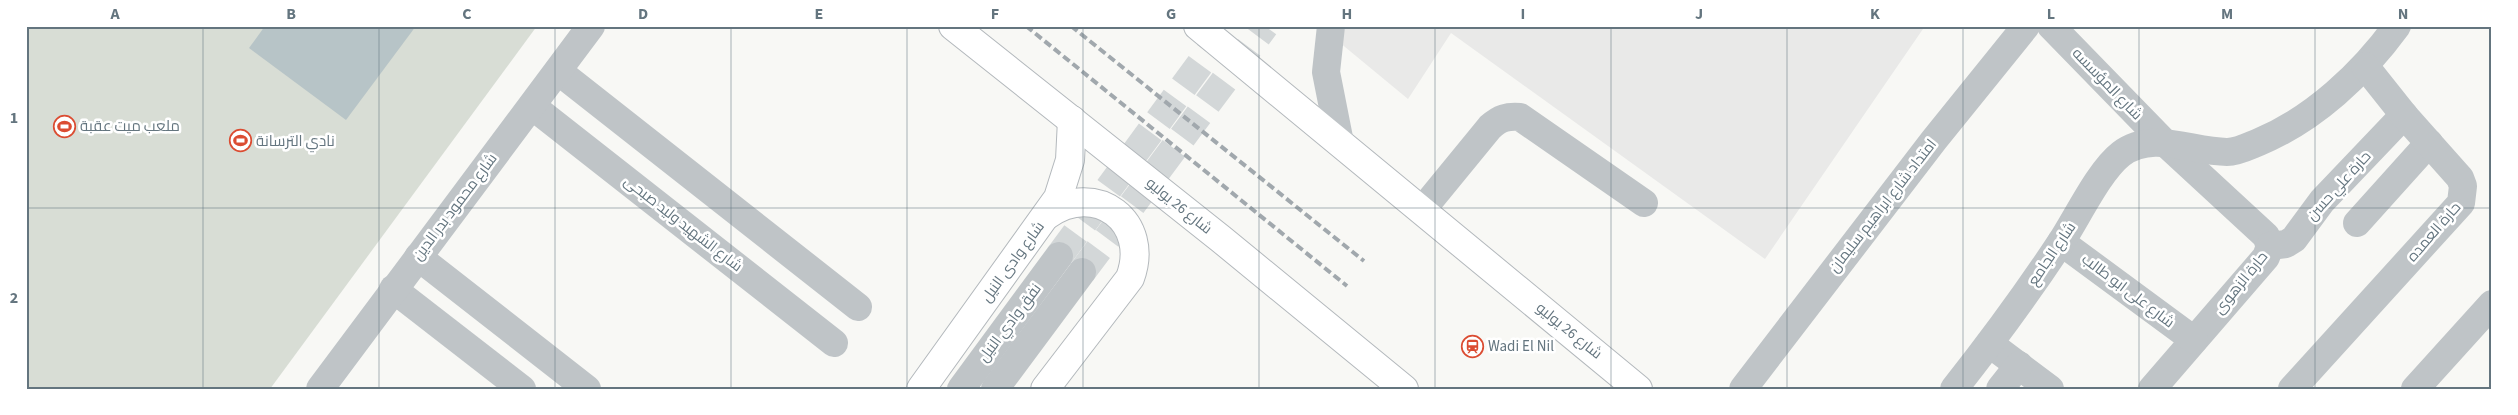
<svg xmlns="http://www.w3.org/2000/svg" width="2518" height="415" font-family="'Source Sans 3',Cairo,sans-serif">
<style>
.built{fill:#e9e9e8}
.green{fill:#d8ddd5}
.water{fill:#b7c4c7}
.lines{fill:none;stroke-linecap:round;stroke-linejoin:round}
.minor-tunnel{stroke:#d3d7d8;stroke-width:28;stroke-dasharray:28 14;stroke-linecap:butt}
.major-casing{stroke:#b3b8bc;stroke-width:30}
.minor{stroke:#bfc4c7;stroke-width:28}
.major{stroke:#fff;stroke-width:28}
.rail{stroke:#a1a8ad;stroke-width:4;stroke-dasharray:8 4;stroke-linecap:butt}
.grid{fill:none;stroke:#64757f;stroke-width:1;stroke-opacity:0.55}
.labels{text-anchor:middle;dominant-baseline:central;stroke-width:5;stroke-linejoin:round;paint-order:stroke}
.street-label{font-size:15px;fill:#64757f;stroke:#fff}
.poi-label{font-size:15px;fill:#64757f;stroke:#fff;text-anchor:start}
.neatline{fill:none;stroke:#64757f;stroke-width:2}
.grid-label{font-size:16px;text-anchor:middle;font-weight:bold;fill:#64757f}
</style>
<rect width="100%" height="100%" fill="#f8f8f5"/>
<polygon class="built" points="1346,26 1925,26 1765,259 1451,33 1408,99 1339,42"/>
<polygon class="green" points="26,26 537,26 270,389 26,389"/>
<polygon class="water" points="265,26 416,26 346,120 249,48"/>
<g class="lines">
<g class="minor-tunnel">
<polyline points="1059,256 1228,26"/>
<polyline points="1082,272 1265,26"/>
</g>
<defs>
<g id="major">
<polyline points="953,26 1221,239 1404,389"/>
<polyline points="1198,26 1638,389"/>
<polyline points="921,389 1058,198 1070,160 1072,120"/>
<path d="M 1045,389 L 1130,278 C 1151,222 1096,180 1047,215"/>
</g>
</defs>
<use href="#major" class="major-casing"/>
<g class="minor">
<polyline points="1331,26 1326,72 1340,143"/>
<polyline points="2051,26 2163,141 2266,236 2270,246 2266,257 2152,389"/>
<polyline points="558,71 858,307"/>
<polyline points="532,106 834,343"/>
<path d="M 1422,210 L 1490,127 C 1500,118 1507,116 1520,117 L 1644,203"/>
<polyline points="2357,223 2429,143"/>
<polyline points="2061,242 2194,340"/>
<polyline points="2270,246 2286,244 2294,239 2322,201 2404,115"/>
<polyline points="418,257 587,389"/>
<polyline points="393,289 522,389"/>
<polyline points="1990,344 2050,389"/>
<polyline points="320,389 591,26"/>
<polyline points="961,389 1059,256"/>
<polyline points="995,389 1082,272"/>
<polyline points="1743,389 1934,140 2026,26"/>
<path d="M 1954,389 C 1992,341 2028,292 2061,242 C 2077,218 2099,171 2121,154 C 2153,130 2191,152 2227,152 C 2238,152 2249,146 2259,142 C 2314,119 2362,74 2397,26"/>
<polyline points="2000,389 2019,365"/>
<polyline points="2292,389 2461,203 2463,186 2460,178 2404,115 2365,66"/>
<polyline points="2415,389 2492,304"/>
</g>
<use href="#major" class="major"/>
<g class="rail">
<polyline points="1026,26 1347,286"/>
<polyline points="1071,26 1364,261"/>
</g>
</g>
<path class="grid" d="M 203,26 L 203,389M 379,26 L 379,389M 555,26 L 555,389M 731,26 L 731,389M 907,26 L 907,389M 1083,26 L 1083,389M 1259,26 L 1259,389M 1435,26 L 1435,389M 1611,26 L 1611,389M 1787,26 L 1787,389M 1963,26 L 1963,389M 2139,26 L 2139,389M 2315,26 L 2315,389M 26,208 L 2492,208"/>
<defs>
<symbol id="stadium-ring" viewBox="-11 -11 22 22"><circle r="9.5" fill="#fff" stroke="#db4c32" stroke-width="1.5"/><path d="M0-5a6.5 5 0 1 0 0 10a6.5 5 0 1 0 0-10ZM-3.5-1.8h7v3.6h-7Z" fill="#db4c32"/></symbol>
<symbol id="station-ring" viewBox="-11 -11 22 22"><circle r="9.5" fill="#fff" stroke="#db4c32" stroke-width="1.5"/><path d="M-3-6H3Q5-6 5-4V2Q5 4 3 4L4.5 6H3L1.5 4h-3L-3 6H-4.5L-3 4Q-5 4-5 2V-4Q-5-6-3-6ZM-3.5-4v3h7v-3ZM-3.5 1v1.5H-2V1ZM2 1v1.5H3.5V1Z" fill="#db4c32"/></symbol>
</defs>
<g fill-rule="evenodd">
<use href="#stadium-ring" x="52" y="114" width="25" height="25"/>
<use href="#stadium-ring" x="228" y="128" width="25" height="25"/>
<use href="#station-ring" x="1460" y="334" width="25" height="25"/>
</g>
<g class="labels">
<g class="street-label">
<text transform="translate(2107 84) rotate(46)">شارع المؤسسه</text>
<text transform="translate(2339 186) rotate(-48)">حارة علي حسن</text>
<text transform="translate(1179 206) rotate(39)">شارع 26 يوليو</text>
<text transform="translate(1883 206) rotate(-52)">امتداد شارع ابراهيم سليمان</text>
<text transform="translate(455 207) rotate(-53)">شارع محمود بدر الدين</text>
<text transform="translate(683 224) rotate(38)">شارع الشهيد وليد صبحى</text>
<text transform="translate(2434 232) rotate(-49)">حارة العمده</text>
<text transform="translate(2052 254) rotate(-56)">شارع الجامع</text>
<text transform="translate(1013 262) rotate(-54)">شارع وادى النيل</text>
<text transform="translate(2241 283) rotate(-51)">حارة الزهوى</text>
<text transform="translate(2128 291) rotate(37)">شارع على ابو طالب</text>
<text transform="translate(1010 323) rotate(-53)">نفق وادي النيل</text>
<text transform="translate(1569 331) rotate(39)">شارع 26 يوليو</text>
</g>
<g class="poi-label">
<text x="80" y="126">ملعب ميت عقبة</text>
<text x="256" y="141">نادي الترسانة</text>
<text x="1488" y="346">Wadi El Nil</text>
</g>
</g>
<rect width="2518" height="415" fill="none" stroke="#ffffff" stroke-width="55"/>
<rect x="28" y="28" width="2462" height="360" class="neatline"/>
<g class="grid-label">
<text x="115" y="19">A</text>
<text x="291" y="19">B</text>
<text x="467" y="19">C</text>
<text x="643" y="19">D</text>
<text x="819" y="19">E</text>
<text x="995" y="19">F</text>
<text x="1171" y="19">G</text>
<text x="1347" y="19">H</text>
<text x="1523" y="19">I</text>
<text x="1699" y="19">J</text>
<text x="1875" y="19">K</text>
<text x="2051" y="19">L</text>
<text x="2227" y="19">M</text>
<text x="2403" y="19">N</text>
<text x="14" y="123">1</text>
<text x="14" y="303">2</text>
</g>
</svg>
